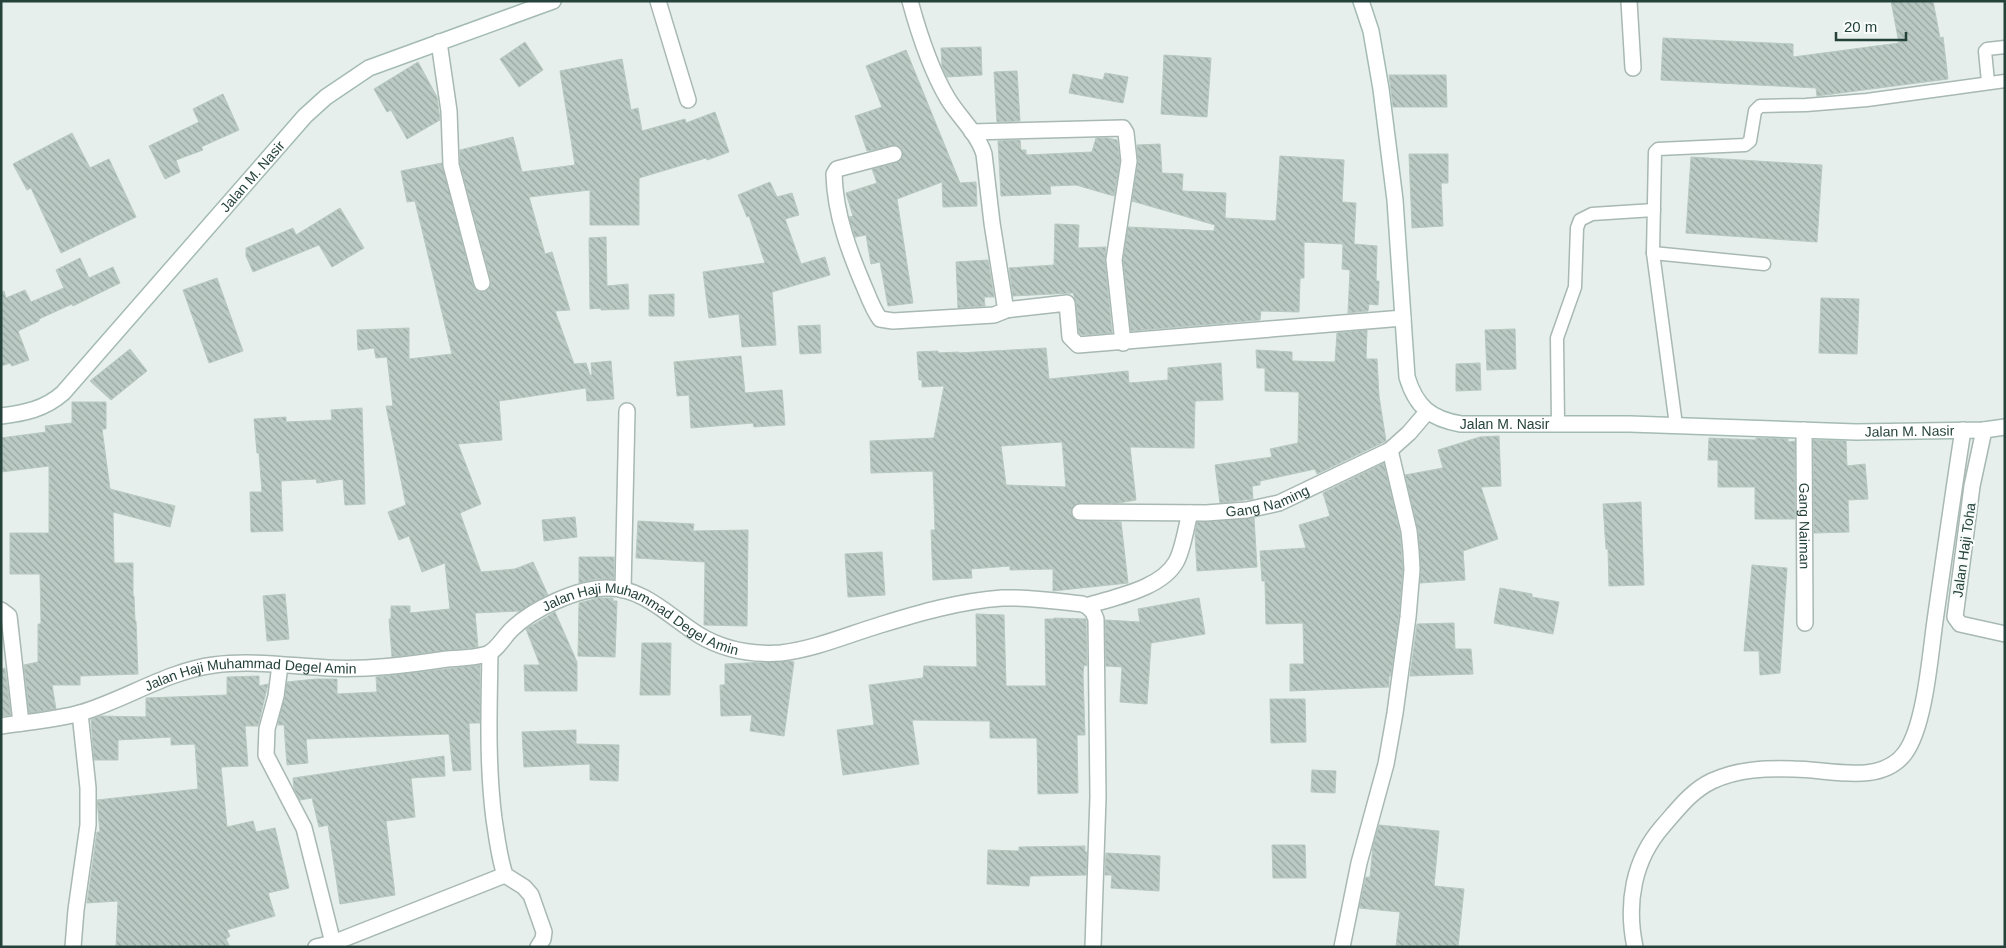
<svg xmlns="http://www.w3.org/2000/svg" width="2006" height="948" font-family="Arial,sans-serif">
<style>
.building{fill:url(#building-back-hatch);stroke:#b8c9c2;fill-rule:evenodd}
.lines{fill:none;stroke-linecap:round;stroke-linejoin:round}
.lane-casing{stroke:#a8b8b2;stroke-width:15}
.street-casing{stroke:#a8b8b2;stroke-width:18}
.secondary-casing{stroke:#a4bbb3;stroke-width:18}
.lane{stroke:#fff;stroke-width:12}
.street{stroke:#fff;stroke-width:15}
.secondary{stroke:#fff;stroke-width:15}
.labels{text-anchor:middle;dominant-baseline:central;stroke-width:4.5;stroke-linejoin:round;paint-order:stroke}
.street-label{font-size:14px;fill:#24423a;stroke:#f7fbf9}
</style>
<defs>
<pattern id="building-back-hatch" width="6" height="6" patternUnits="userSpaceOnUse" patternTransform="scale(1.25)"><rect width="6" height="6" fill="#bbcac4"/><path d="M-1 5l2 2M0 0l6 6M5-1l2 2" fill="none" stroke="#98a6a0"/></pattern>
</defs>
<rect width="100%" height="100%" fill="#e6efeb"/>
<g class="building">
<polygon points="1891,1 1933,1 1940,38 1943,37 1948,79 1817,96 1816,88 1661,80 1663,38 1793,44 1793,57 1899,43"/>
<polygon points="525,42 543,70 519,87 500,59"/>
<polygon points="981,47 982,75 947,77 942,67 941,48"/>
<polygon points="906,50 960,183 976,182 977,206 943,207 942,182 897,199 913,303 888,306 880,262 871,264 866,235 855,237 849,217 853,216 846,193 877,183 872,169 896,163 903,157 901,148 896,145 867,151 855,116 882,107 866,66"/>
<polygon points="1164,55 1211,58 1207,117 1161,114"/>
<polygon points="622,59 631,110 638,108 642,131 685,119 686,123 715,112 729,152 707,160 706,158 639,178 639,225 590,225 590,190 529,197 545,254 552,252 570,310 555,311 574,364 586,363 590,375 592,375 591,363 611,361 614,399 587,401 586,388 499,401 502,440 458,444 481,504 460,513 481,572 515,569 533,562 548,595 520,611 475,613 478,647 392,657 389,619 391,619 391,606 410,606 410,613 450,609 445,563 422,572 409,536 399,540 388,512 406,505 386,406 393,406 387,357 376,358 374,348 358,350 357,330 409,328 409,359 452,354 415,201 407,202 401,171 442,163 473,285 479,292 485,292 491,286 491,281 460,164 460,150 513,137 522,172 575,165 560,71"/>
<polygon points="418,62 437,97 440,120 407,139 391,110 387,112 374,89"/>
<polygon points="1017,71 1020,121 997,122 994,72"/>
<polygon points="1105,73 1128,77 1123,103 1069,93 1073,74 1103,80"/>
<polygon points="1389,75 1446,75 1447,107 1393,107"/>
<polygon points="223,94 239,130 201,147 203,150 176,160 180,172 165,179 149,146 199,122 193,109"/>
<polygon points="72,133 90,168 109,159 136,217 61,253 31,188 27,190 13,164"/>
<polygon points="1096,138 1108,138 1117,140 1120,161 1114,196 1076,185 1050,186 1051,194 1001,196 998,141 1020,140 1021,150 1026,150 1026,155 1092,152"/>
<polygon points="1160,144 1162,173 1183,174 1182,191 1226,193 1225,218 1276,221 1280,156 1344,160 1342,202 1356,203 1354,244 1377,246 1376,281 1379,281 1378,305 1369,304 1368,311 1348,313 1350,270 1342,269 1343,244 1304,242 1304,278 1300,278 1299,312 1261,311 1260,320 1131,331 1123,260 1128,227 1214,231 1215,225 1132,201 1138,162 1137,145"/>
<polygon points="1409,154 1448,154 1448,183 1441,183 1443,226 1412,228"/>
<polygon points="1691,157 1822,165 1817,242 1686,233"/>
<polygon points="770,182 777,197 792,193 799,215 785,219 801,264 825,257 830,275 772,292 776,345 742,347 739,314 709,318 703,272 765,263 749,216 747,217 738,195"/>
<polygon points="340,208 364,248 332,267 319,245 253,272 246,256 246,248 293,228 296,235"/>
<polygon points="1055,224 1079,225 1078,248 1106,247 1105,261 1112,333 1082,335 1079,333 1076,302 1073,293 1013,296 1009,268 1054,265"/>
<polygon points="606,237 607,286 628,284 629,309 601,310 601,308 590,309 589,238"/>
<polygon points="80,258 89,278 113,267 120,283 73,306 72,304 39,319 39,321 18,331 29,360 12,366 10,363 1,366 1,292 4,291 6,298 25,290 31,302 64,288 56,270"/>
<polygon points="988,260 994,297 984,297 985,306 958,308 956,262"/>
<polygon points="217,278 243,351 209,363 183,290"/>
<polygon points="674,294 674,316 649,316 649,295"/>
<polygon points="1821,298 1859,299 1857,354 1819,353"/>
<polygon points="820,325 821,353 800,354 798,326"/>
<polygon points="1515,329 1516,369 1487,370 1485,330"/>
<polygon points="1367,330 1366,359 1377,359 1379,396 1386,441 1317,474 1315,469 1260,481 1260,485 1252,486 1253,499 1220,503 1215,465 1272,457 1270,449 1298,443 1299,392 1265,391 1265,368 1257,368 1256,350 1292,352 1292,361 1335,362 1337,333"/>
<path d="M 1046,348 L 1049,379 L 1128,371 L 1129,383 L 1168,380 L 1168,368 L 1221,363 L 1223,400 L 1195,401 L 1194,448 L 1130,447 L 1136,500 L 1118,503 L 1080,503 L 1072,508 L 1072,516 L 1076,520 L 1121,522 L 1128,583 L 1053,591 L 1053,569 L 1010,570 L 1010,566 L 971,569 L 972,578 L 933,580 L 931,530 L 935,530 L 933,471 L 871,473 L 870,441 L 934,438 L 944,386 L 922,387 L 922,380 L 919,380 L 917,352 L 938,351 L 938,353 L 959,352 L 959,353 ZM 1062,442 L 1066,487 L 1006,485 L 1001,446 Z"/>
<polygon points="130,349 147,371 111,400 90,381"/>
<polygon points="741,356 745,393 782,390 785,425 754,427 753,423 691,428 689,395 677,396 674,362"/>
<polygon points="1480,363 1481,390 1456,391 1456,364"/>
<polygon points="72,402 106,402 106,429 102,429 110,489 175,506 170,527 113,512 114,563 133,563 133,596 134,596 135,621 136,621 138,674 80,676 80,685 52,685 56,709 29,713 24,665 38,662 38,624 41,624 40,574 10,574 10,533 49,533 49,466 1,472 1,438 46,432 45,426 72,423"/>
<polygon points="362,408 365,504 345,505 343,479 317,483 316,479 281,481 283,531 251,532 250,492 262,492 259,453 257,453 254,419 286,417 286,422 332,420 331,410"/>
<polygon points="1499,436 1501,486 1481,487 1498,539 1463,551 1465,580 1420,583 1421,570 1418,530 1405,475 1443,468 1438,450 1480,437"/>
<polygon points="1709,438 1756,440 1756,438 1788,439 1788,442 1795,441 1795,519 1755,519 1755,487 1718,487 1718,460 1708,460"/>
<polygon points="1813,440 1846,441 1847,466 1865,464 1868,499 1848,500 1849,532 1814,533"/>
<polygon points="1384,463 1400,533 1403,570 1399,616 1391,676 1389,676 1389,687 1290,691 1290,664 1304,664 1303,623 1266,624 1265,581 1262,581 1260,551 1306,548 1299,525 1330,516 1323,493"/>
<polygon points="1641,502 1644,585 1609,586 1608,549 1606,549 1603,504"/>
<polygon points="575,517 577,537 544,541 542,520"/>
<polygon points="1254,518 1257,567 1197,571 1195,534 1197,522"/>
<polygon points="638,521 694,524 693,531 748,530 747,626 704,625 705,562 636,558"/>
<polygon points="882,552 885,595 848,597 845,554"/>
<polygon points="579,557 614,557 614,579 596,579 579,583"/>
<polygon points="1752,565 1787,568 1780,673 1760,675 1759,651 1744,651"/>
<polygon points="1500,588 1532,594 1532,597 1559,602 1553,634 1494,623"/>
<polygon points="285,594 289,639 267,641 263,596"/>
<polygon points="598,598 613,598 613,601 617,601 615,657 578,656 579,603"/>
<polygon points="1199,598 1205,634 1151,643 1147,704 1120,702 1122,667 1106,666 1105,620 1140,622 1138,609"/>
<polygon points="555,612 577,662 577,691 525,691 524,665 540,665 526,629"/>
<polygon points="976,614 1004,615 1006,686 1046,686 1045,619 1054,619 1054,618 1086,619 1087,666 1084,665 1083,674 1085,735 1077,735 1078,793 1038,794 1037,738 990,738 990,721 912,720 919,764 843,775 837,730 874,725 869,685 923,678 924,666 977,667"/>
<polygon points="1454,623 1455,649 1471,649 1473,674 1410,676 1417,624"/>
<polygon points="642,643 671,643 670,695 640,695"/>
<polygon points="788,661 794,662 784,736 750,731 752,715 721,716 720,685 725,685 725,664"/>
<polygon points="480,665 480,723 469,723 471,770 453,771 449,734 306,739 308,763 287,765 284,725 278,725 287,682 316,679 337,679 337,694 377,692 376,677"/>
<polygon points="5,668 11,715 1,716 1,669"/>
<polygon points="259,676 259,686 268,684 258,726 245,726 248,766 221,767 227,827 253,821 256,832 275,828 289,888 268,893 275,916 227,930 230,936 226,939 230,947 116,947 118,901 87,903 97,832 100,832 97,800 198,789 195,744 171,745 171,737 118,740 118,760 94,760 91,719 100,716 146,717 146,698 227,695 227,677"/>
<polygon points="1270,699 1305,699 1306,742 1271,743"/>
<polygon points="576,730 576,744 619,745 618,781 590,780 590,764 524,767 522,732"/>
<polygon points="444,756 445,776 411,778 415,817 386,821 395,895 340,904 328,825 319,827 312,798 300,800 294,789 293,778"/>
<polygon points="1312,770 1336,771 1335,793 1311,792"/>
<polygon points="1379,825 1439,831 1434,886 1464,889 1458,947 1396,947 1400,912 1359,908 1366,877 1370,877 1373,846"/>
<polygon points="1272,845 1305,845 1306,878 1273,878"/>
<polygon points="1085,846 1085,852 1087,852 1086,875 1030,876 1029,886 987,884 988,850 1019,851 1019,847"/>
<polygon points="1106,853 1160,856 1159,891 1111,888 1112,875 1105,875"/>
</g>
<g class="lines">
<defs>
<g id="lane">
<polyline points="1988,82 1985,51 1987,49 2005,47"/>
<polyline points="1653,253 1655,152 1658,149 1745,145 1750,141 1755,111 1760,106 1806,105 1867,100 2005,81"/>
<polyline points="1558,424 1557,338 1575,287 1577,228 1580,220 1592,214 1654,210"/>
<polyline points="1676,425 1653,253 1764,264"/>
</g>
<g id="street">
<polyline points="658,1 688,100"/>
<polyline points="1629,1 1633,68"/>
<polyline points="439,42 449,111 451,165 482,283"/>
<polyline points="972,132 1123,128 1126,133 1129,161 1114,260 1123,343"/>
<path d="M 894,154 L 837,169 L 834,174 C 835,215 850,254 866,291 C 870,301 874,311 880,319 L 893,321 L 994,315 L 1004,311 L 1005,305 L 992,223 L 984,154 C 978,134 959,117 948,99 C 930,69 919,34 910,1"/>
<polyline points="1005,310 1067,303 1070,337 1078,345 1403,318"/>
<path id="s1" d="M 1804,430 L 1805,623"/>
<polyline points="1984,430 1972,486 1955,617 1960,624 2005,634"/>
<path id="s2" d="M 1080,512 L 1206,513 L 1247,510 L 1279,503 L 1390,450 L 1409,433 L 1427,412"/>
<polyline points="623,590 627,411"/>
<polyline points="1087,606 1093,612 1096,619 1098,797 1093,947"/>
<polyline points="1,610 9,616 21,723"/>
<path d="M 490,653 C 489,709 487,764 494,819 C 497,838 499,857 505,875 L 524,887 L 531,895 L 544,932 L 543,939 L 538,947"/>
<polyline points="280,665 276,696 267,729 266,755 304,828 333,943"/>
<path id="s3" d="M 1,726 C 27,722 55,720 80,713 C 125,700 167,671 214,665 C 252,660 290,666 328,668 C 368,670 407,665 447,659 C 460,658 475,658 487,654 C 496,651 504,637 511,630 C 532,609 579,587 609,588 C 644,588 671,618 699,635 C 724,650 752,655 781,653 C 815,649 847,635 880,625 C 919,613 960,601 1002,598 C 1028,597 1055,601 1082,604 L 1087,606 C 1114,597 1161,589 1176,562 C 1183,550 1186,527 1190,513"/>
<polyline points="73,947 76,910 88,825 88,788 80,713"/>
<polyline points="316,947 333,943 505,875"/>
<polyline points="1342,947 1359,863 1386,764 1395,713 1408,617 1412,570 1411,551 1409,531 1390,450"/>
<path d="M 1635,947 C 1626,904 1633,860 1663,826 C 1678,809 1691,791 1712,781 C 1738,769 1767,768 1794,769 C 1828,769 1881,786 1905,753 C 1925,726 1930,656 1935,621 C 1944,558 1953,494 1963,430"/>
</g>
<g id="secondary">
<path id="s4" d="M 1361,1 L 1371,31 L 1381,89 L 1395,200 L 1407,377 C 1416,407 1431,419 1461,424 L 1630,424 L 1856,432 L 1984,430 L 2005,427"/>
<path id="s5" d="M 1,416 C 25,413 45,409 63,393 L 305,116 L 326,97 L 369,68 L 553,1"/>
</g>
</defs>
<use href="#lane" class="lane-casing"/>
<use href="#street" class="street-casing"/>
<use href="#secondary" class="secondary-casing"/>
<use href="#lane" class="lane"/>
<use href="#street" class="street"/>
<use href="#secondary" class="secondary"/>
</g>
<g class="labels">
<g class="street-label">
<text stroke="none"><textPath href="#s5" startOffset="355">Jalan M. Nasir</textPath></text>
<text stroke="none"><textPath href="#s4" startOffset="500">Jalan M. Nasir</textPath></text>
<text stroke="none"><textPath href="#s4" startOffset="905">Jalan M. Nasir</textPath></text>
<text stroke="none"><textPath href="#s2" startOffset="189">Gang Naming</textPath></text>
<text stroke="none"><textPath href="#s1" startOffset="96">Gang Naiman</textPath></text>
<text transform="translate(1964 550) rotate(-82)">Jalan Haji Toha</text>
<text stroke="none"><textPath href="#s3" startOffset="678">Jalan Haji Muhammad Degel Amin</textPath></text>
<text stroke="none"><textPath href="#s3" startOffset="258">Jalan Haji Muhammad Degel Amin</textPath></text>
</g>
</g>
<rect width="2006" height="948" fill="none" stroke="#24423a" stroke-width="5"/>
<path d="M1836 32v8h70v-8" fill="none" stroke="#24423a" stroke-width="2.5"/>
<text x="1844" y="32" font-size="15" fill="#24423a" stroke="#f7fbf9" stroke-width="4" paint-order="stroke">20 m</text>
</svg>
